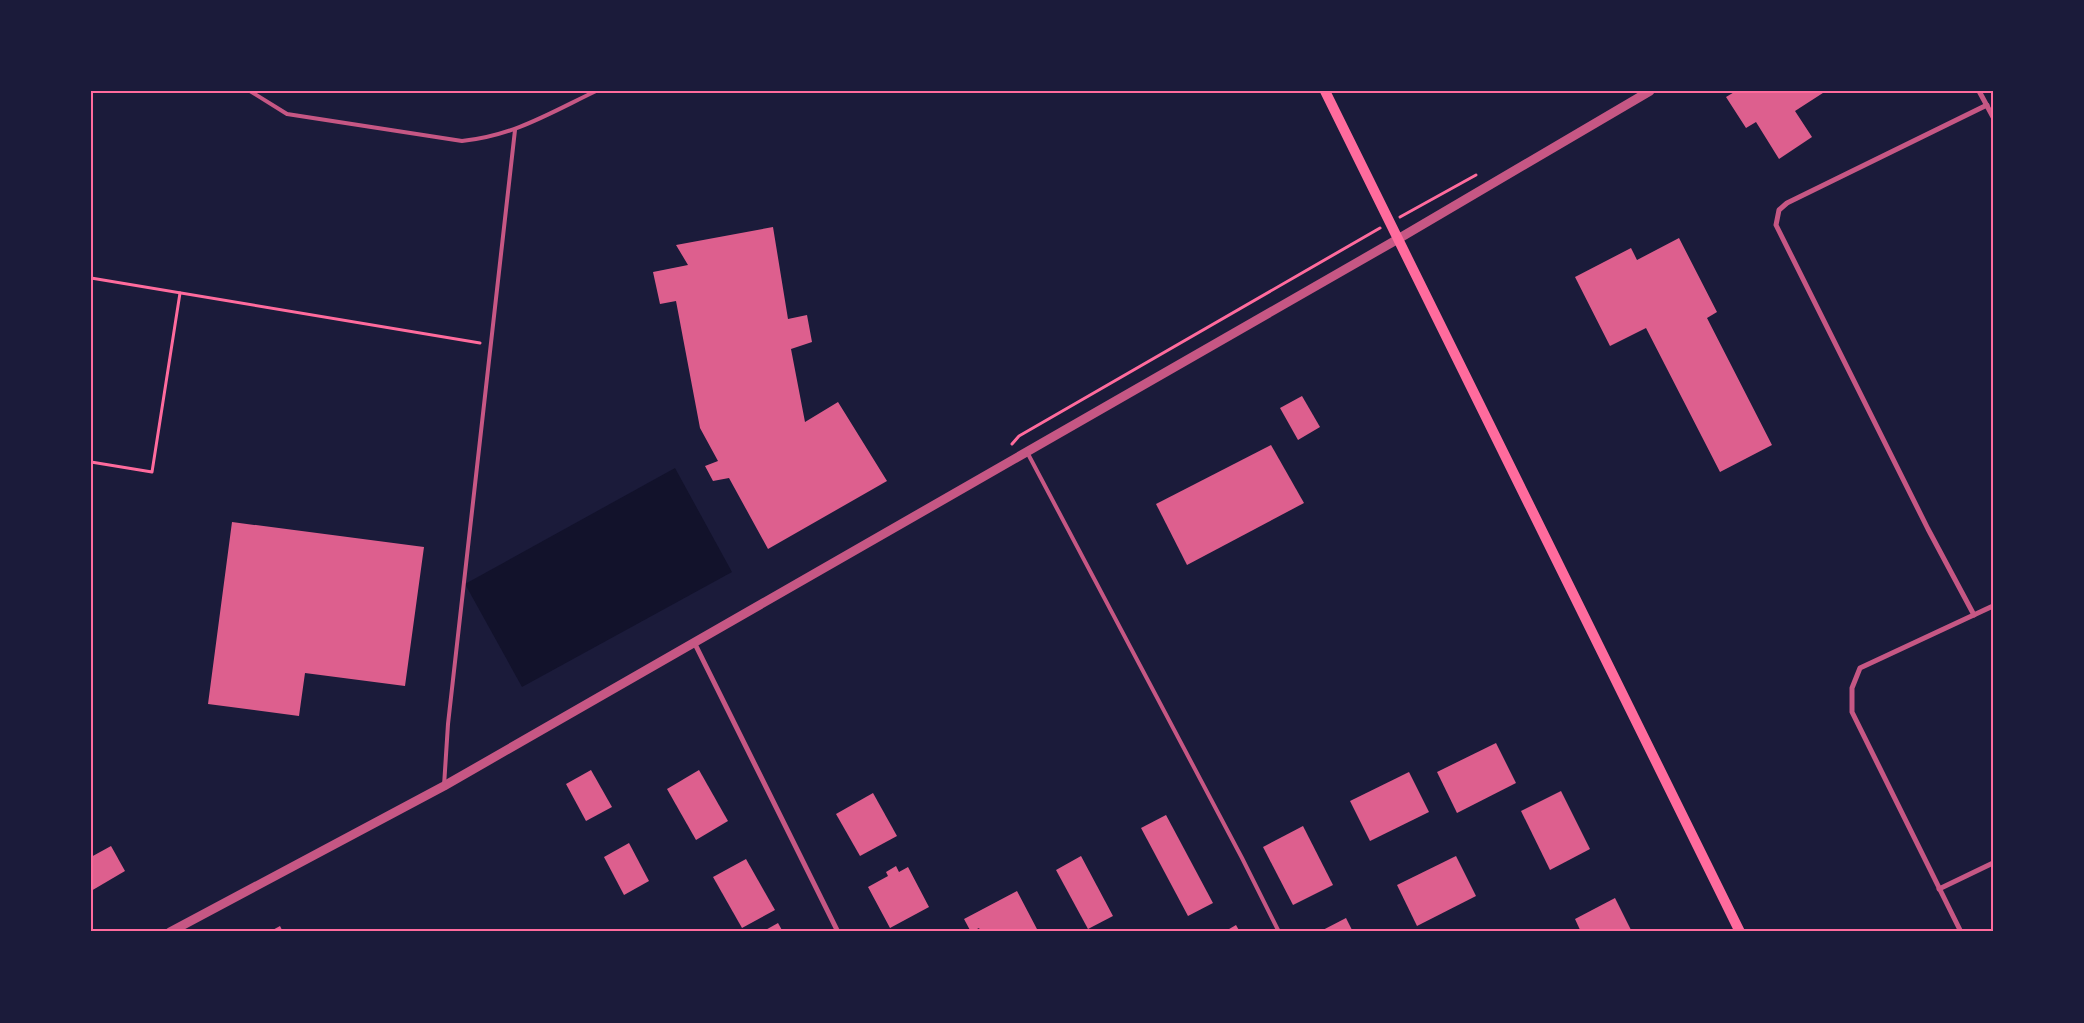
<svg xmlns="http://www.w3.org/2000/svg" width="2084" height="1023" font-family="Inter,sans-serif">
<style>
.water{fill:#12122b}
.building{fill:#dd5f8e}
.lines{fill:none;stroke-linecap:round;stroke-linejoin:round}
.path{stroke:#ff6b9d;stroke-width:3}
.service{stroke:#c65784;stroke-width:4}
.minor{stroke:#c65784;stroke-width:5}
.tertiary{stroke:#c65784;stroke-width:9}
.secondary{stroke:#ff6b9d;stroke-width:10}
.neatline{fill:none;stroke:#ff6b9d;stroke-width:2}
</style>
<rect width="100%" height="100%" fill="#1b1b3a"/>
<polygon class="water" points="675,468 732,572 522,687 465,584"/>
<g class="building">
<polygon points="1736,91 1826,91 1795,111 1812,137 1779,159 1756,122 1746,128 1726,97"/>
<polygon points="773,227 788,319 807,315 812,342 791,349 805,422 838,402 887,481 768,549 729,478 713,481 705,466 718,461 700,428 676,301 660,304 653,272 688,265 676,245"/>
<polygon points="1679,238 1717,312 1707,318 1772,445 1720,472 1646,328 1610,346 1575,277 1631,248 1637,260"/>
<polygon points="1302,396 1320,427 1298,440 1280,408"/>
<polygon points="1271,445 1304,503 1187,565 1156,504"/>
<polygon points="232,522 424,547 405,686 305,673 299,716 208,704"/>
<polygon points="1496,743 1516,783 1457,813 1437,772"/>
<polygon points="591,770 612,807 586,821 566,784"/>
<polygon points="699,770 728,821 696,840 667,789"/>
<polygon points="1409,772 1429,812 1370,841 1350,801"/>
<polygon points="1561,791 1590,849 1550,870 1521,811"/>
<polygon points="873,793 897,836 860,856 836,814"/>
<polygon points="1166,815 1213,903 1188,916 1141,828"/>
<polygon points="1303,826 1333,885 1293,905 1263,847"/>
<polygon points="629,843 649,881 624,895 604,857"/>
<polygon points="111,846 125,871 91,891 91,857"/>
<polygon points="1081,856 1113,916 1088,929 1056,870"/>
<polygon points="1456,856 1476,896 1417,926 1397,885"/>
<polygon points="746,859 775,910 742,928 713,877"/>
<polygon points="896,866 899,872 908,867 929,907 890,928 868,887 888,876 886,872"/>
<polygon points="1017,891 1038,931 981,932 979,928 971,932 964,919"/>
<polygon points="1615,898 1632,932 1581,932 1575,919"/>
<polygon points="1346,918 1353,932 1319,932"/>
<polygon points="778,923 783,932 762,932"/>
<polygon points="1236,925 1240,932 1224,932"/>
<polygon points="280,926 283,932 269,932"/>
</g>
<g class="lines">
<g class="path">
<polyline points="1400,217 1476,175"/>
<polyline points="91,278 480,343"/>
<polyline points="1012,444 1019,436 1380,228"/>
<polyline points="91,462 152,472 180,293"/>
</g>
<g class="service">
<path d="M 250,91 L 287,114 L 462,141 C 513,136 550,113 596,91"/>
<polyline points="1027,452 1242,858 1279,932"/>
<polyline points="444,786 448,724 515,130"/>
</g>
<g class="minor">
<polyline points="1979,91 1993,117"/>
<polyline points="1974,615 1928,529 1776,225 1779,210 1787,203 1987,105"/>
<polyline points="694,642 838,932"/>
<polyline points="1939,889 1993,863"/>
<polyline points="1961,932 1852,712 1852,688 1860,668 1993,606"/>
</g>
<polyline class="tertiary" points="170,932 444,786 1398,239 1650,91"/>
<polyline class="secondary" points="1325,91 1740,932"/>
</g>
<rect width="2084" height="1023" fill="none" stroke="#1b1b3a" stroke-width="185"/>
<rect x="92" y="92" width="1900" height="838" class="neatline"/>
</svg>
